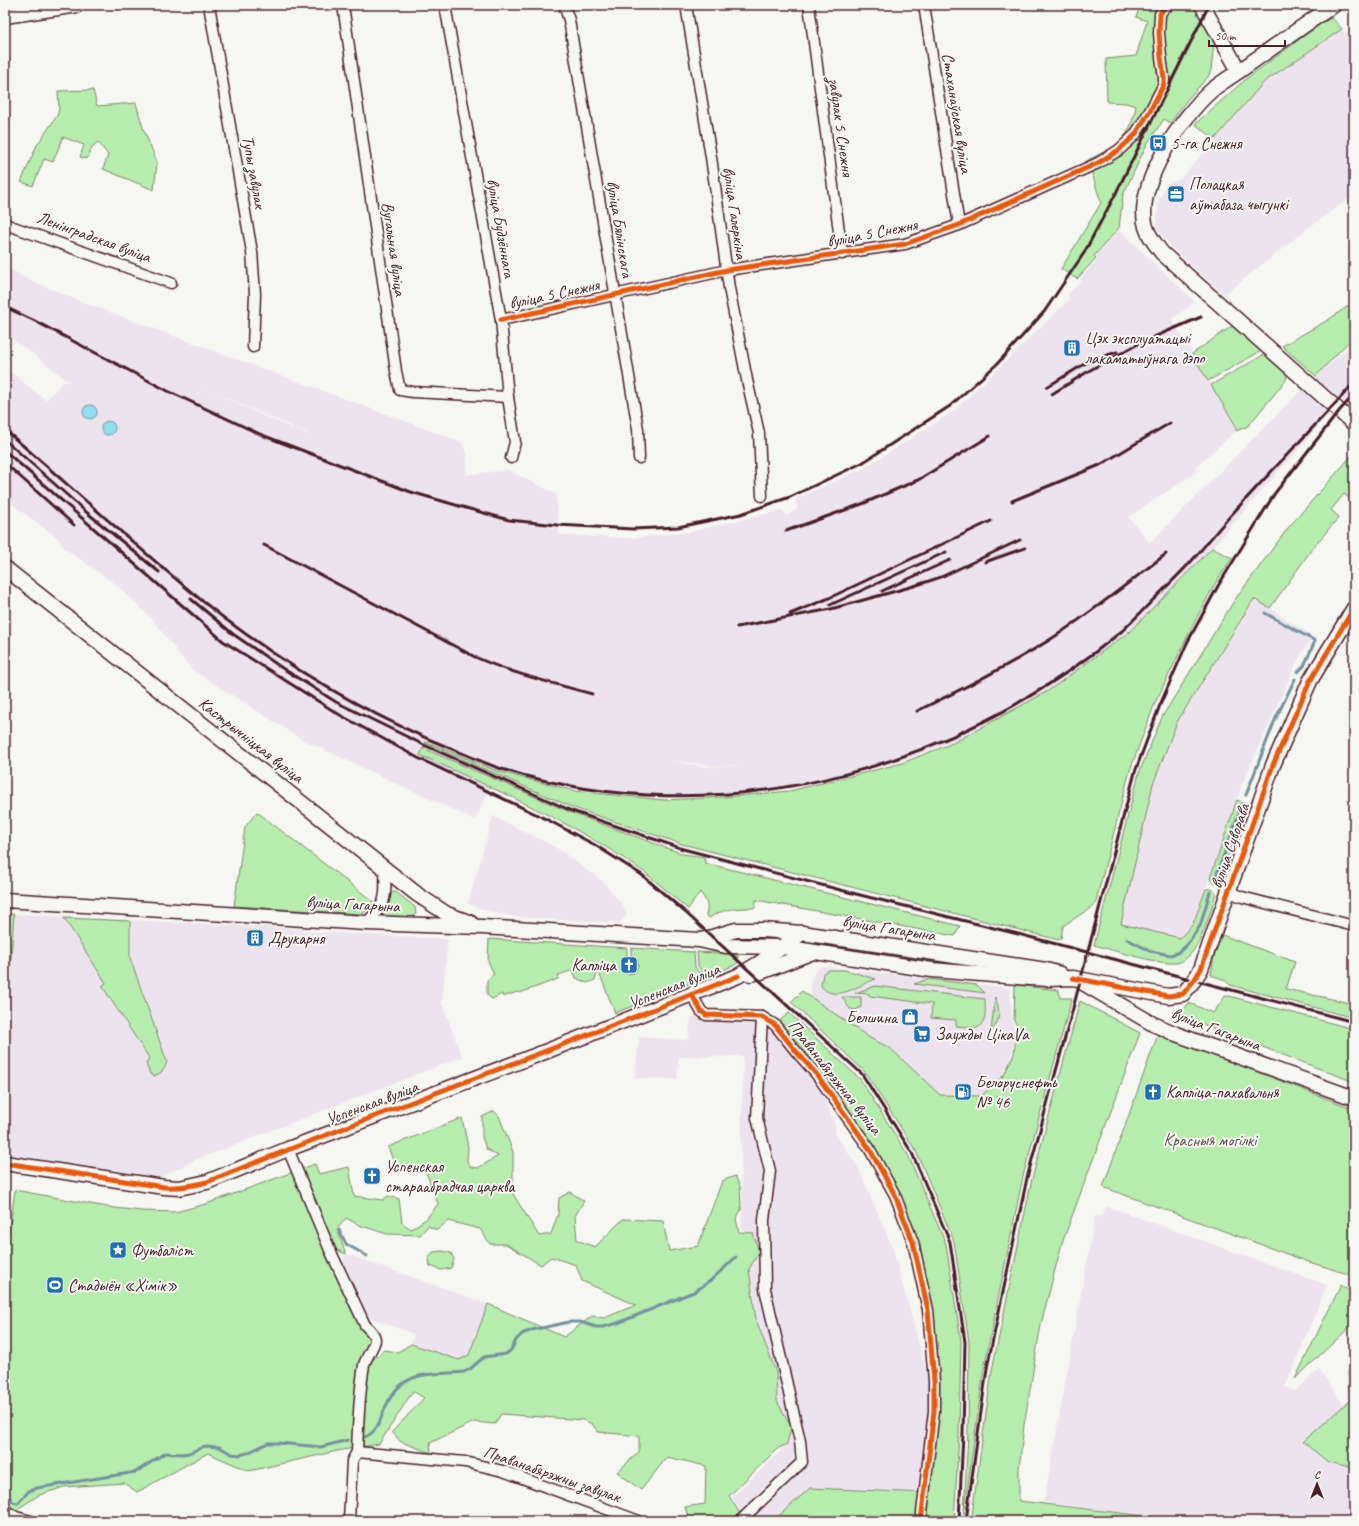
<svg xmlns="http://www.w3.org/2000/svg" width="1359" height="1526" font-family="Caveat,sans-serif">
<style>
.built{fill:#ede3ee;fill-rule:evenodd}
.green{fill:#b6ecae;stroke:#80866c}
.water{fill:#90dfed;stroke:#74929f}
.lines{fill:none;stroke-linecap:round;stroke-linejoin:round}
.stream{stroke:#74929f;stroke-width:3}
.street-casing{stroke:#4a1f2b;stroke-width:13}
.secondary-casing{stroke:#4a1f2b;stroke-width:17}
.street{stroke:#f6f6f2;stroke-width:10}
.secondary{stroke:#f6f6f2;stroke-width:14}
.rail{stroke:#4a1f2b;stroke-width:3}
.cycleway-casing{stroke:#f6f6f2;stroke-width:8}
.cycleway{stroke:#e8590c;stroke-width:5}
.labels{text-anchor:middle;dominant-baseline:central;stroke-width:4;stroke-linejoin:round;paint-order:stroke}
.street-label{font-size:17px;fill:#4a1f2b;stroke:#f6f6f2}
.poi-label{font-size:17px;fill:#4a1f2b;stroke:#f6f6f2;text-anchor:start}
.park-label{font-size:17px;fill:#65524c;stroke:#f6f6f2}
</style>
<rect width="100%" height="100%" fill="#f6f6f2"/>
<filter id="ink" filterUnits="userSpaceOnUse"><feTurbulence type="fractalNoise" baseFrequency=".025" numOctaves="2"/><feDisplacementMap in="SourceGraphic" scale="8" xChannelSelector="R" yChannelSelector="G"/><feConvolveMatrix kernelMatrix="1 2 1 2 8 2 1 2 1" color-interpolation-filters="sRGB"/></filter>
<g filter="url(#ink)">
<g class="built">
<polygon points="1342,29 1354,43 1354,195 1308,228 1224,295 1172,248 1156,227 1159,201 1166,184 1181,179 1263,82"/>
<path d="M 1119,230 L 1195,302 L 1172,319 L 1236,426 L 1236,431 L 1194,468 L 1197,472 L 1128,517 L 1150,543 L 1303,388 L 1354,343 L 1354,436 L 1329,414 L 1212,548 L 1129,632 L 1048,691 L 959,739 L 904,760 L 820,783 L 763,792 L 659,798 L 573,789 L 498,771 L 475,820 L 303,740 L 191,669 L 152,619 L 118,586 L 63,547 L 59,539 L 5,499 L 5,368 L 46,400 L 63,382 L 69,382 L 35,355 L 5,334 L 5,266 L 27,279 L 82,302 L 461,442 L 467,453 L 467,467 L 465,475 L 508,470 L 556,494 L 559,535 L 634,538 L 690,532 L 782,510 L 787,515 L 797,510 L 796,499 L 866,467 L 954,411 L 1069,300 L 1068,294 L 1081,281 L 1080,279 L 1098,258 L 1096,256 ZM 193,383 L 308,434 L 308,435 L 269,418 ZM 669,760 L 716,766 L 744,765 L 706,767 Z"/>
<polygon points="1255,599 1314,637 1303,651 1293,670 1241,787 1193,924 1180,938 1121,924 1153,784 1177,722"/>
<polygon points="493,816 557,848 603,882 621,903 627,915 620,923 515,917 488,911 468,904"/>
<polygon points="14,914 302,929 303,931 448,939 442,1003 462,1057 195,1160 161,1177 5,1155 5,972 10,972"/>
<polygon points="820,966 1010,988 1012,1019 1015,1029 1012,1054 1003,1075 981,1100 940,1098 811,1000 811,978"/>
<polygon points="691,1017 753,1020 766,1030 772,1029 815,1076 835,1125 836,1135 858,1167 893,1249 932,1392 921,1492 810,1488 773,1521 727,1521 739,1510 732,1497 782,1450 743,1289 741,1148 743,1056 679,1057 677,1079 635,1078 639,1037 688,1040"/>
<polygon points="1106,1206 1327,1285 1285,1387 1295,1391 1319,1369 1354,1419 1354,1521 1178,1521 1044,1502 1095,1216 1101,1217"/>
<polygon points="346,1254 488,1304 469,1355 459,1361 411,1344 414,1334 365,1316 342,1266"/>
</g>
<g class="green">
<path d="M 1140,5 L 1194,5 L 1212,34 L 1214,44 L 1211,70 L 1208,77 L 1187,100 L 1170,123 L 1164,119 L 1147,144 L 1123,195 L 1119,228 L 1094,256 L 1096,258 L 1077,279 L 1061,269 L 1101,203 L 1088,160 C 1097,155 1108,151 1116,145 C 1128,137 1134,119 1136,106 L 1126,103 L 1107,102 L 1106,59 L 1136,56 L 1147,21 L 1136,17 Z"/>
<polygon points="1332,18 1342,29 1264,82 1215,139 1195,124 1246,79 1323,22"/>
<polygon points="93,90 97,106 136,103 143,128 157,162 154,190 103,169 108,155 98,142 92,147 87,159 80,157 84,145 63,137 53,162 44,159 33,186 21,182 37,145 57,116 59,109 58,91"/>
<polygon points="1354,302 1354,336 1316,376 1282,346 1328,320"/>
<polygon points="1232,326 1261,351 1208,381 1192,354"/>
<polygon points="1265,354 1286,372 1287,375 1286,380 1248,426 1236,431 1236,426 1211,385"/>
<path d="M 1354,453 L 1354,502 L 1344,494 L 1331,510 L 1339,517 L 1312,549 L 1270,608 L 1254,599 L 1177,722 L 1153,784 L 1121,924 L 1180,938 L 1193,924 L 1206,889 C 1211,888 1214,889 1216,893 C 1210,913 1200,954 1180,962 C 1168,968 1110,949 1094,945 L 1139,773 L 1162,717 L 1234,601 L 1288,528 Z"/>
<polygon points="1212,548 1232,558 1215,584 1195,621 1155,703 1130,770 1095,905 1063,926 1061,938 1059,940 682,844 574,808 425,743 427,742 497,771 575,791 664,800 725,797 789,791 855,775 902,763 953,743 1048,691 1129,632"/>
<path d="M 423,748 L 572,813 L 683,854 L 704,857 L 705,863 L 960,926 L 955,936 L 756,900 L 755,908 C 738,908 723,908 709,918 L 706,915 C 709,905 706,900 700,892 L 688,909 C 673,897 659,883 644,872 C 575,823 496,790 420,755 Z"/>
<polygon points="1237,800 1245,804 1245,808 1219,881 1216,883 1211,881 1210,878"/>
<polygon points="257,812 375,903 370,909 361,914 234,906 245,827"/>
<polygon points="393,892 396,892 415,907 416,914 410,919 384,917 382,913 389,896"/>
<polygon points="6,914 14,914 10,972 5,972 5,915"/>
<path d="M 64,918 L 130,921 L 130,958 L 167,1062 C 164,1070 162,1073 154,1076 L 150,1074 L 146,1064 L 149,1058 L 102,986 L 106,983 Z"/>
<polygon points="1222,935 1295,962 1286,989 1354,1004 1354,1018 1230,985 1225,980 1211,975 1214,955"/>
<path d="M 489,939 L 627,948 L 627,957 C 621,959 619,964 622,970 L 628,974 L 634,973 L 638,967 L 637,960 L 631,957 L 631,948 L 694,952 L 695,967 L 703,978 L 615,1013 L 598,970 L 595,980 L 587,983 L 576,978 L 573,970 L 559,975 L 558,979 L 520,993 L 517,992 L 503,997 L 502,994 L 492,999 L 487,995 L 487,980 L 494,974 L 488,961 Z"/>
<polygon points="697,952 734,954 738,956 738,962 735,965 706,977 698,966"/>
<path d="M 829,970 L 845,970 L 876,979 C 860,984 835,1004 821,986 L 823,973 Z"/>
<polygon points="928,979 977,985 985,993 914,984"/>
<polygon points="1015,985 1059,990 1060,998 1072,998 1023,1176 984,1368 964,1514 968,1433 969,1342 954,1241 916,1151 864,1071 791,1002 802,991 870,1038 890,1048 940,1095 981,1096 1004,1075 1014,1054 1017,1026 1014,1020"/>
<path d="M 875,986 L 985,999 C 985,1011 988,1020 977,1028 L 956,1026 L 956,1020 L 931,1018 L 932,1004 L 870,996 L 869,994 L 855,993 Z"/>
<polygon points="1225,995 1354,1029 1354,1082 1179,1015 1189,1003 1213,1013 1222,1001"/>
<polygon points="842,997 861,997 861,1007 856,1010 850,1009"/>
<path d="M 995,997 C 1000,1009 1001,1021 991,1031 Z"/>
<polygon points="1080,1001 1140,1033 1062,1243 1041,1324 1024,1425 1019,1469 1019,1501 1179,1520 971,1521 992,1370 1032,1179"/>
<polygon points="789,1013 860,1079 908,1155 946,1244 961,1341 959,1434 954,1521 773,1521 810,1488 928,1493 931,1310 897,1194 777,1023"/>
<polygon points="1158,1034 1354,1109 1354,1276 1306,1261 1103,1187"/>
<polygon points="494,1111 499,1116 513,1152 513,1194 539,1236 551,1234 558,1214 559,1198 570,1192 584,1201 575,1216 577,1240 595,1247 623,1219 663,1221 669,1251 698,1246 722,1181 735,1176 740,1186 741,1210 736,1219 739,1232 753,1233 759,1252 749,1269 756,1320 776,1372 777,1401 791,1427 787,1444 777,1449 729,1496 742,1517 738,1521 689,1521 685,1507 705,1504 706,1466 667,1457 641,1490 617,1472 639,1452 639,1436 598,1432 592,1424 583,1420 501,1414 495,1424 474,1422 430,1443 431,1453 401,1442 392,1432 424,1398 413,1391 379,1444 337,1451 249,1471 208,1453 137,1492 124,1483 64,1487 39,1495 16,1510 5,1501 5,1232 9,1232 15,1190 107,1207 141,1211 175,1212 206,1204 293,1172 370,1339 370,1343 363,1355 361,1371 369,1371 370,1362 384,1350 398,1352 411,1344 459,1360 469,1355 488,1304 564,1337 592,1316 604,1318 636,1305 582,1281 576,1265 551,1257 541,1265 506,1244 490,1244 480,1229 448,1221 437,1230 428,1226 420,1235 387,1234 359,1225 346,1218 337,1229 346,1254 334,1249 301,1169 315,1164 319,1174 349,1167 354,1196 383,1200 388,1196 399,1199 402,1223 411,1229 426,1219 438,1204 426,1172 394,1163 388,1147 462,1118 468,1147 467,1161 471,1167 478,1168 498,1156 486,1149 482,1137 482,1117"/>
<polygon points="442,1251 451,1253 454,1259 451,1268 441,1270 430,1266 429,1258 433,1252"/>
<polygon points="1341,1285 1354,1295 1354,1323 1295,1379"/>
<polygon points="1354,1367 1354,1468 1328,1462 1303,1442 1350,1400 1348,1371"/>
</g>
<g class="water">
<circle cx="90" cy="412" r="7"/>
<circle cx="108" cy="428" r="7"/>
</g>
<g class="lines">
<g class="stream">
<polyline points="1265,613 1315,641 1304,666 1298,672"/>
<polyline points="1246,795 1275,720 1295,679"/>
<polyline points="1215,879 1242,805"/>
<polyline points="1127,939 1150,951 1170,955 1177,953 1186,946 1200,926 1210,892"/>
<polyline points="339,1230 346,1244 367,1256"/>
<path d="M 365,1437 C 376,1432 379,1424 383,1413 C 399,1370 424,1375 464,1372 L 470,1369 L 484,1357 L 506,1354 L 511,1350 L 516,1340 L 522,1334 L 532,1330 L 569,1322 L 580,1322 L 596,1327 L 603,1327 L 618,1323 L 686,1295 L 694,1292 L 710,1281 L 736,1257"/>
<path d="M 5,1492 C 10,1496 11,1504 18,1503 L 29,1491 L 37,1488 L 136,1472 L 165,1453 L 182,1454 L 189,1453 L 205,1446 L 219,1447 L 232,1454 L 240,1455 L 247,1453 L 268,1443 L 279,1443 L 321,1447 L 348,1440"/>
</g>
<defs>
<g id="street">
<polyline points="209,5 252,252 255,294 253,347"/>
<polyline points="343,5 396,371 400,390 413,392 508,397"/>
<polyline points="445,5 501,320 508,397 515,442 511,458"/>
<polyline points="564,5 569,20 638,429 639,458"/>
<polyline points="686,5 711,157 729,288 747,380 759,433 762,496"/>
<polyline points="809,5 842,254"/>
<polyline points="924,5 959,225"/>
<polyline points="5,224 171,283"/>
<polyline points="501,320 727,270 905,244 959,225 1098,163 1119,150 1135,135 1150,111 1164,84 1164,78 1161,57 1159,33 1160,14 1164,8 1169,5"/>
<polyline points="1229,892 1242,897 1354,926"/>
<path d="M 366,923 C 387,903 386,899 385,870"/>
<polyline points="692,995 701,1011 706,1015 762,1017 775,1025 795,1050 817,1075 869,1148 895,1195 913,1242 928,1310 934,1381 934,1411 921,1521"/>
<path d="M 288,1149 L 330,1250 L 365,1325 C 369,1329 375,1334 375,1340 C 375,1345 366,1357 364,1365 C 359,1394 358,1423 357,1452 L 352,1461 L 349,1521"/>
<polyline points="357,1452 465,1462 503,1471 639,1521"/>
<polyline points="5,1511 16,1517 31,1521"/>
<polyline points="740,1521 802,1462 800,1441 765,1289 764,1220 770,1171 757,1118 762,1017"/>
</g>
<g id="secondary">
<polyline points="1202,5 1239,71"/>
<path d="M 1334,5 C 1306,24 1279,43 1252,62 C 1239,72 1224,80 1212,90 C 1182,116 1134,186 1146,227 C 1149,237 1156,245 1162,253 L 1354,424"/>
<polyline points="5,16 78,5"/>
<polyline points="5,568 418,895 447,914 471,923"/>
<polyline points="5,900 366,923 482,927 699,940 726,946 783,947 932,970 1030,978 1049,979 1073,978 1168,996 1183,994 1195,979 1201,969 1273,765 1310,681 1354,608"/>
<polyline points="702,940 736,930 763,930 802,933 1046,970 1060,974"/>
<polyline points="750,974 761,972 813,952"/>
<polyline points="1083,983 1153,1024 1176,1034 1354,1098"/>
<polyline points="5,1163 164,1187 179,1188 207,1182 288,1149 542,1053 738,976 761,962 802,933"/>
</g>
</defs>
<use href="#street" class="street-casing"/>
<use href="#secondary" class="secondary-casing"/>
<use href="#street" class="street"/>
<use href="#secondary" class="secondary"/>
<g class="rail">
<polyline points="5,307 33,320 168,391 262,435 411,492 466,508 509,520 557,525 633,529 678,527 741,514 790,497 862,463 950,406 997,364 1044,312 1084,253 1115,195 1209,5"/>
<polyline points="1047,387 1089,361 1117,352"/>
<polyline points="1052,394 1092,369 1140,343 1201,317"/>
<path d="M 5,430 C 48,467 90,505 133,542 C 165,570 198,599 232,624 C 301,675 377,719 457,751 C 471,757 486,764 502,769 C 718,836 950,773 1122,631 C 1132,622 1141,612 1151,602 C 1166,587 1182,572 1196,556 C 1208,542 1220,527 1233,513 C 1273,469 1314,427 1354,383"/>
<polyline points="5,440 85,511 159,572"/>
<polyline points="5,451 223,641 340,715 418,758 546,819 595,845 642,875 685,912 862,1074 912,1153 950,1242 965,1342 963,1433 959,1521"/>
<polyline points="5,463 74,525"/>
<polyline points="1012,501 1100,465 1170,423"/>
<polyline points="786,531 862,504 918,480 990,436"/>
<path d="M 264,545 L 475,657 C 513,674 552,683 592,694"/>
<polyline points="985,562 1025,548"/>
<polyline points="882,591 950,560"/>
<polyline points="191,599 233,634 282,668 336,702 424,745 572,811 683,849 856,894 1018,934 1354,1022"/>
<polyline points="830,605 946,552"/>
<polyline points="790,614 827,599 991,521"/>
<polyline points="737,627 831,609 914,586 941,577 1020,540"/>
<path d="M 917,711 C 963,689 1008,666 1051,639 C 1091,613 1128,583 1166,554"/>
<polyline points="966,1521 987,1368 1027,1178 1076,997 1135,772 1160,705 1187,643 1218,586 1275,493 1340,410 1354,395"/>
</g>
<defs>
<g id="cycleway">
<polyline points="501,320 727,270 905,244 959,225 1098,163 1119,150 1135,135 1150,111 1164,84 1164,78 1161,57 1159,33 1160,14 1164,8 1169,5"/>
<polyline points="1073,978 1168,996 1183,994 1195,979 1201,969 1273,765 1310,681 1354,608"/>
<polyline points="692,995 701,1011 706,1015 762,1017 775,1025 795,1050 817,1075 869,1148 895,1195 913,1242 928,1310 934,1381 934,1411 921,1521"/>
<path d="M 5,1163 L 164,1187 C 179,1188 192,1186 207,1182 C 383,1111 562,1047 738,976"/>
</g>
</defs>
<use href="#cycleway" class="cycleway-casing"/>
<use href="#cycleway" class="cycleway"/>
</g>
</g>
<defs>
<symbol id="bus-square" viewBox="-11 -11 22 22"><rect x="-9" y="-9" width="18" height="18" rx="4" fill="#1f6fb2" stroke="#f6f6f2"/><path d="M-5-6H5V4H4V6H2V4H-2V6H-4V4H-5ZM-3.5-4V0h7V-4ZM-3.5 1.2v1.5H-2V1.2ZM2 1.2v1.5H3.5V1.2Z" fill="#fff"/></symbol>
<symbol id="office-square" viewBox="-11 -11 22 22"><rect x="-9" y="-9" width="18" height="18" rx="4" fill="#1f6fb2" stroke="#f6f6f2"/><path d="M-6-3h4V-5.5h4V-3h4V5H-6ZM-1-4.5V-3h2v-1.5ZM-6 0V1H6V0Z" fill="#fff"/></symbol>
<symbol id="building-square" viewBox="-11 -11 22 22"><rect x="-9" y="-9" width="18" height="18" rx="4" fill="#1f6fb2" stroke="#f6f6f2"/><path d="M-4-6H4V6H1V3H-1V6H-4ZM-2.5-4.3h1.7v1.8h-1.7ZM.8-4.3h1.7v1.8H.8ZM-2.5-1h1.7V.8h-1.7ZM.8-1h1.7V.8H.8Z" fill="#fff"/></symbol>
<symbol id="church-square" viewBox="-11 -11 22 22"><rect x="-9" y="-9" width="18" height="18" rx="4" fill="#1f6fb2" stroke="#f6f6f2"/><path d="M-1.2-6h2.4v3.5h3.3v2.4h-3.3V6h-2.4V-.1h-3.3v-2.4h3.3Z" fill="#fff"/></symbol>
<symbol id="shop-square" viewBox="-11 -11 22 22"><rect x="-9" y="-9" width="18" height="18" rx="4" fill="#1f6fb2" stroke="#f6f6f2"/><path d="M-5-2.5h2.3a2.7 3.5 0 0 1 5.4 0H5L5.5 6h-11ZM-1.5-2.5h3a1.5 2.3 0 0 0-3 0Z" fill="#fff"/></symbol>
<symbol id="supermarket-square" viewBox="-11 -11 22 22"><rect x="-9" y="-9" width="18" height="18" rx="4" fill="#1f6fb2" stroke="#f6f6f2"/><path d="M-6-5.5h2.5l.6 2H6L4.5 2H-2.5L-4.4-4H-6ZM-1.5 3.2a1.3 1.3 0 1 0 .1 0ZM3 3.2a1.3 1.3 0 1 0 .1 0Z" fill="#fff"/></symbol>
<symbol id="fuel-square" viewBox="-11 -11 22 22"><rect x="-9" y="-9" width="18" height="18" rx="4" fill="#1f6fb2" stroke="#f6f6f2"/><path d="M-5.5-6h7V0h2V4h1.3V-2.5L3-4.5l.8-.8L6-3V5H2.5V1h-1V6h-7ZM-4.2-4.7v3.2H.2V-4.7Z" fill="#fff"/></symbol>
<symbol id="sight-square" viewBox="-11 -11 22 22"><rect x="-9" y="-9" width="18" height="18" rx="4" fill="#1f6fb2" stroke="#f6f6f2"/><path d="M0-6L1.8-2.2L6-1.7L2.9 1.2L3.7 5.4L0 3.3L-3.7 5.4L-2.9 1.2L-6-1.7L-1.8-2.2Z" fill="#fff"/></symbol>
<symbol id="stadium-square" viewBox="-11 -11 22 22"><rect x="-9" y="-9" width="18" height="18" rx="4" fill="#1f6fb2" stroke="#f6f6f2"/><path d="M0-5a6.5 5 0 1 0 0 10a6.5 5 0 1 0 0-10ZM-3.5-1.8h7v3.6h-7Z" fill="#fff"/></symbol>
</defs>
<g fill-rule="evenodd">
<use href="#bus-square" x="1148" y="133" width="20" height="20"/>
<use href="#office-square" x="1166" y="184" width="20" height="20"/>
<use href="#building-square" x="1062" y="338" width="20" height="20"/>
<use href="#building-square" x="245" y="928" width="20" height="20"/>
<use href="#church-square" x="619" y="955" width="20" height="20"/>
<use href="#shop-square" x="900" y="1007" width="20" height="20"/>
<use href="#supermarket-square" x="912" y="1024" width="20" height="20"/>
<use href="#fuel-square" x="953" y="1082" width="20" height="20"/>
<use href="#church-square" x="1143" y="1082" width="20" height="20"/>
<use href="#church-square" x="362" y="1166" width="20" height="20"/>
<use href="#sight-square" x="108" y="1240" width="20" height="20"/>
<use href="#stadium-square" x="45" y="1275" width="20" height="20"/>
</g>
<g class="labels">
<g class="street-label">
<text transform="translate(957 113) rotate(81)">Стаханаўская вуліца</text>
<text transform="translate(841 127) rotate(82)">завулак 5 Снежня</text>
<text transform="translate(254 172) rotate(80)">Тупы завулак</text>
<text transform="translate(735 213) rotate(82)">вуліца Галеркіна</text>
<text transform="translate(501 228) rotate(80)">вуліца Будзённага</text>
<text transform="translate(620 229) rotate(81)">вуліца Бялінскага</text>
<text transform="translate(872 233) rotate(-11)">вуліца 5 Снежня</text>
<text transform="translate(94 237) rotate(20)">Ленінградская вуліца</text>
<text transform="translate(394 249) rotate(82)">Вугальная вуліца</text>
<text transform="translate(554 294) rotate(-12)">вуліца 5 Снежня</text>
<text transform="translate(251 740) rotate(38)">Кастрычніцкая вуліца</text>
<text transform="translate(1230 846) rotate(-71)">вуліца Суворава</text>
<text transform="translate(353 904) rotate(3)">вуліца Гагарына</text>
<text transform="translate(889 928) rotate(9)">вуліца Гагарына</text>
<text transform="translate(674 986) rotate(-22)">Успенская вуліца</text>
<text transform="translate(1216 1029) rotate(21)">вуліца Гагарына</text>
<text transform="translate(835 1077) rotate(52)">Праванабярэжная вуліца</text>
<text transform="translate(372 1103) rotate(-21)">Успенская вуліца</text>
<text transform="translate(552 1474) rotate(19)">Праванабярэжны завулак</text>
</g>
<g class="poi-label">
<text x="1171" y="143">5-га Снежня</text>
<text x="1189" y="184">Полацкая<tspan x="1189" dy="20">аўтабаза чыгункі</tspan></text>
<text x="1085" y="338">Цэх эксплуатацыі<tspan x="1085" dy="20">лакаматыўнага дэпо</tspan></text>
<text x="268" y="938">Друкарня</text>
<text x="616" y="965" text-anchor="end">Капліца</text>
<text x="897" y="1017" text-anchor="end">Белшина</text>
<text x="935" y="1034">Заужды ЦікаVа</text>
<text x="976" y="1082">Белоруснефть<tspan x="976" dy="20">№ 46</tspan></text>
<text x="1166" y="1092">Капліца-пахавальня</text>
<text x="385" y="1166">Успенская<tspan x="385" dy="20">стараабрадчая царква</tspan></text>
<text x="131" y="1250">Футбаліст</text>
<text x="68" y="1285">Стадыён «Хімік»</text>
</g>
<g class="park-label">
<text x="1210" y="1140">Красныя могілкі</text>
</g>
</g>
<rect width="1359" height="1526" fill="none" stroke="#f6f6f2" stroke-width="20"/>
<rect x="10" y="10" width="1339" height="1506" fill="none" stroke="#4a1f2b" stroke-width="1.5" filter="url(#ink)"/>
<g transform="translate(1317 1484)" stroke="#f6f6f2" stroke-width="3" paint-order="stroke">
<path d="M0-3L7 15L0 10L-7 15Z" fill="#4a1f2b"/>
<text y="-6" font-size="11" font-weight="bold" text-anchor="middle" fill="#4a1f2b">С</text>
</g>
<path d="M1209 40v6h76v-6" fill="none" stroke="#4a1f2b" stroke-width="2"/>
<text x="1215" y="40" font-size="12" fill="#4a1f2b" stroke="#f6f6f2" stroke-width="3" paint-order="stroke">50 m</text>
</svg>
